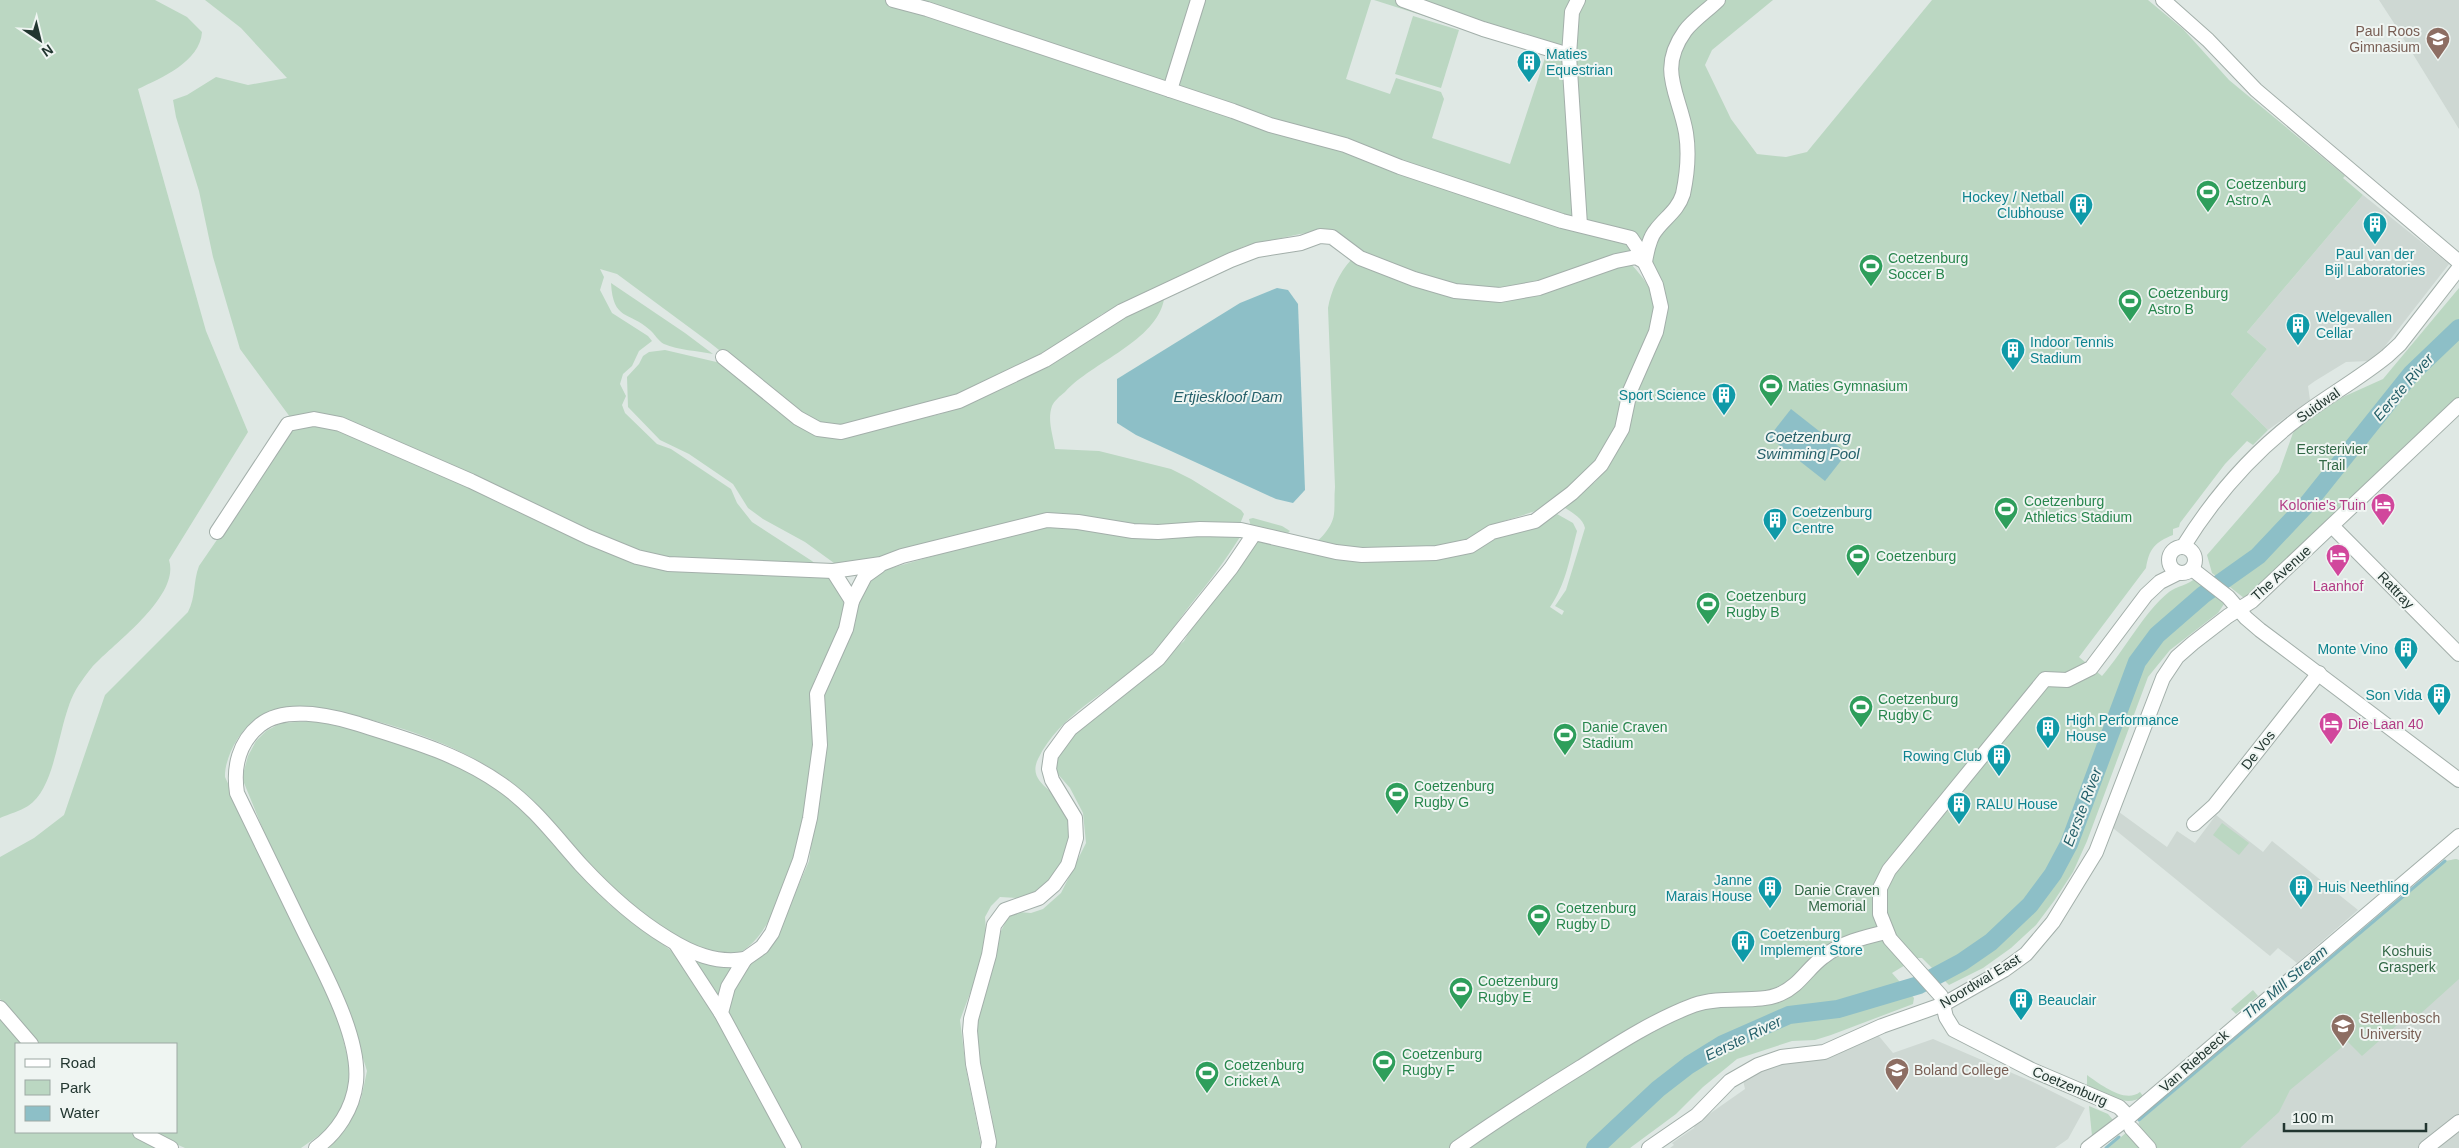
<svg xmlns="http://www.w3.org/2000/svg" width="2459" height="1148" font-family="Arial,sans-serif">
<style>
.built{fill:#ced8d3}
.green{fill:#bbd7c2}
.water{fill:#8dbfc7}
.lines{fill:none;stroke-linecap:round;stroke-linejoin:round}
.stream{stroke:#8dbfc7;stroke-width:3}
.river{stroke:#8dbfc7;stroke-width:18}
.minor-casing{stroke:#a3afaa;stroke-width:16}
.minor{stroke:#fff;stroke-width:14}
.labels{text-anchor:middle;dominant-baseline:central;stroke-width:4;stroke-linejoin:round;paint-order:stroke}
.education-label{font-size:14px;fill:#785e54;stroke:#eff5f2;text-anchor:start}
.culture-label{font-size:14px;fill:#0d838f;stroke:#eff5f2;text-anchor:start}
.leisure-label{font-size:14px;fill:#27864d;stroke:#eff5f2;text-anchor:start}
.street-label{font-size:14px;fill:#223630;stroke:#eff5f2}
.park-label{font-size:14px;fill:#326846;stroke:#eff5f2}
.hotel-label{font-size:14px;fill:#b23c85;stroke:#eff5f2;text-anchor:end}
.water-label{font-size:15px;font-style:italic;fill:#25606a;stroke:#eff5f2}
</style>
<rect width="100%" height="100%" fill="#dfe8e4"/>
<g class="built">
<polygon points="2379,0 2459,0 2459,129 2392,20"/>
<polygon points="2363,195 2449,264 2379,354 2369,361 2346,362 2315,381 2308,386 2310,400 2268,430 2231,394 2267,349 2247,332"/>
<polygon points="2119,812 2167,847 2177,831 2195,843 2216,815 2263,852 2272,841 2358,910 2297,963 2278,948 2270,956 2113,828"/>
<polygon points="2456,859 2459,860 2459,1116 2420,1148 2156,1148 2138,1124 2139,1122 2446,861"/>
<polygon points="1878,1035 1893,1053 1933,1039 2033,1082 2085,1108 2068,1139 2055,1148 1670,1148 1674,1145 1672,1143 1694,1128 1695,1124 1745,1089 1743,1080 1772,1064 1824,1058"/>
<polygon points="2459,1128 2459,1148 2435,1148"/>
</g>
<g class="green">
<path d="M 0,0 L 155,0 L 187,17 L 202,32 C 200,62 161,78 138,89 L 206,331 L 248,432 L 169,560 C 180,594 120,639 98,661 C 91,667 86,675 81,682 C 57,712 60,785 28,806 C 20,811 9,814 0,818 Z"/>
<path d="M 205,0 L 1371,0 L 1346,79 L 1390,94 L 1396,78 L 1441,92 L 1444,99 L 1432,138 L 1510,164 L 1546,55 L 1374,0 L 1773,0 L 1712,50 L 1705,65 L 1731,119 L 1757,154 L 1786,157 L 1807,152 L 1932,0 L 2148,0 L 2183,29 L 2229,80 L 2345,176 L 2343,178 L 2363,195 L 2247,332 L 2267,349 L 2231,394 L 2268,430 L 2253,445 L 2247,441 L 2225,464 L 2180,523 L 2179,527 L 2173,529 L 2173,535 C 2155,542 2149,549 2146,568 L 2079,657 L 2102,676 C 2124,651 2144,612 2169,592 C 2177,586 2188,585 2196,578 L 2222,597 L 2224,604 L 2218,613 L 2170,650 L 2148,677 L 2087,841 L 2073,872 L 2054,901 L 2036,925 L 2011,948 L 1983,968 L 1949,985 L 1922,958 L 1917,958 L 1892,973 L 1914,998 L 1913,1004 L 1831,1035 L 1815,1040 L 1792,1041 L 1737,1059 L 1703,1087 L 1676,1114 L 1630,1148 L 996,1148 L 991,1111 L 981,1073 L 976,1041 L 979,1012 L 998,937 L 1006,921 L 1011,915 L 1019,912 L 1031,913 L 1043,909 L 1061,893 L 1086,843 L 1083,813 L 1070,788 L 1057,773 L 1057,759 L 1062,745 L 1184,641 L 1196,620 L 1255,541 L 1305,551 C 1317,542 1332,530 1334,514 C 1335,506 1334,496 1335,487 L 1328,308 C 1331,291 1339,273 1351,260 L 1402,282 L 1433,291 L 1491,302 L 1514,298 L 1615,265 L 1631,264 C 1643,277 1655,292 1656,310 C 1657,322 1647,339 1643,350 C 1622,414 1612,458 1554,501 C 1530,518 1500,517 1474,535 L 1480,546 L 1514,530 L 1550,519 L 1557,514 L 1573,523 L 1577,531 C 1570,557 1566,584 1550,607 L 1562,615 L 1564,611 L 1555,606 L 1566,590 L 1585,528 C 1583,518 1570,511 1562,506 L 1595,482 L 1602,474 L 1657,347 L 1664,326 L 1649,260 L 1616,253 L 1596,263 L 1510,291 L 1464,288 L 1387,263 L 1361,251 L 1343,236 L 1323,231 L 1300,234 L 1245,246 L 1102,314 L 1066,340 L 980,386 L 937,403 L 854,425 L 823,424 L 793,409 L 709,342 L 617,274 L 600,269 L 604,277 L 600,290 L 612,313 L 648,336 L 652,341 L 639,351 L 632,366 L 623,374 L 620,384 L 626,396 L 622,405 L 625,413 L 657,444 L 671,449 L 731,489 L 737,503 L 752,522 L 812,561 L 821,569 L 694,561 L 638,553 L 302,416 L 290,417 L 240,349 L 213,257 L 199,191 L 176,117 L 173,100 L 187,95 L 216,77 L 248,85 L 287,78 L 241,28 Z"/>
<polygon points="1413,16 1459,30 1441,88 1395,74"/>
<path d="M 611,283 L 685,333 L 713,354 C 698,351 678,350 664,344 C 658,341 655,334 650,330 C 629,311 613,321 611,283 Z"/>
<polygon points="2459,288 2459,399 2260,588 2244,598 2212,573 2207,555 2279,472 2293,433 2298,426 2343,397 2383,379"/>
<path d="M 1161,297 L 1164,299 C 1157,341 1092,362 1065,392 C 1060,396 1054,401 1052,406 C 1047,420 1053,435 1055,449 L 1099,451 L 1171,469 L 1191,479 L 1241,510 L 1244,514 L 1240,524 L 1168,527 L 1127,524 L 1075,516 L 855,563 L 834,563 L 805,542 L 763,519 L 748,508 L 733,484 L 689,454 L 660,440 L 628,407 L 627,377 L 639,364 L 643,356 L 649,352 L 665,350 L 725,364 L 807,431 L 905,422 L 941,414 L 995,389 L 1115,320 Z"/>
<path d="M 307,423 L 337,429 L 634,561 L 830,576 C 834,583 840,591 843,599 C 851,630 820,658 813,686 C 808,705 814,725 814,744 C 814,754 812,764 811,775 C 805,819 782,941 733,955 C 708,962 640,917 623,900 C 604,882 586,862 569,842 C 550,819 532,797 507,779 C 467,750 407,727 358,717 C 333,712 300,713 275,712 C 248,712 224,754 225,777 L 338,1018 L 352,1076 L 350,1092 L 342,1110 L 324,1132 L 301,1148 L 185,1148 L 149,1132 L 176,1132 L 176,1044 L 37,1044 L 0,999 L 0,857 L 34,838 L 64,815 L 105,695 L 188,612 C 196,597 193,581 199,566 L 295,426 Z"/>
<polygon points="1253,518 1282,526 1290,531 1288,533 1251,527 1249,519"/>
<path d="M 1038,526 L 1232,535 L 1240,537 C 1225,561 1209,582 1191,604 C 1174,626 1164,643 1143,662 C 1107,693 1060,714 1038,759 C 1026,784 1059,790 1066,810 C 1071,823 1070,846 1066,859 C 1063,870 1038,895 1026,897 C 1018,899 1008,897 1000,897 L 991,906 L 985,917 L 986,931 L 981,964 L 960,1020 L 966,1069 L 982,1148 L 800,1148 L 728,1017 L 728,1005 L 742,971 L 778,933 L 809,861 L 824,756 L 824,692 L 855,624 L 859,598 L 869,580 L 881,571 Z"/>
<polygon points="312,721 350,728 411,746 456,765 504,793 532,817 568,862 609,904 677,955 705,997 786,1148 329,1148 346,1129 361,1099 367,1071 347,1007 264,832 242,778 248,756 256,741 266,731 281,723"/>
<polygon points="2222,823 2249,843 2239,855 2213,835"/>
<polygon points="2456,859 2459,860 2459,979 2418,1016 2413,1011 2362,1056 2348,1042 2290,1090 2279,1112 2240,1148 2156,1148 2140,1130 2139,1122 2446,861"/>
<polygon points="688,955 737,965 718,1003"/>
<polygon points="2253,990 2258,996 2236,1014 2231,1009"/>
<polygon points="0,1016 26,1044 16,1044 16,1132 130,1132 158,1148 0,1148"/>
<path d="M 2087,1075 C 2100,1084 2125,1104 2140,1092 L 2143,1096 C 2126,1109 2104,1093 2087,1085 Z"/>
<polygon points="2089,1106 2108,1114 2113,1120 2092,1136"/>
<polygon points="2127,1132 2141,1148 2108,1148"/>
</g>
<g class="water">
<polygon points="1277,288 1288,290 1298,304 1305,490 1293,503 1276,499 1136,435 1117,423 1117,379 1240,303"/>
<polygon points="1791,409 1847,453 1825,481 1769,437"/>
</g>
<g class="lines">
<g class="stream">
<polyline points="2139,1120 2445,861"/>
<polyline points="2106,1148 2119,1137"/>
</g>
<polyline class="river" points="1595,1148 1658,1089 1689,1065 1723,1044 1789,1015 1838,1009 1919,985 1962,962 1991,942 2030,905 2053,874 2069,844 2137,662 2157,635 2203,595 2258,556 2308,503 2411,374 2459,328"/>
<defs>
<g id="minor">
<polyline points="1403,0 1483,29 1569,55"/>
<polyline points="1578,0 1572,12 1569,55 1580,225"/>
<polyline points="2163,0 2208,40 2256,90 2459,262"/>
<polyline points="1170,90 1198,0"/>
<path d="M 1645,262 C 1647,251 1649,238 1656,230 C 1666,217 1678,210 1683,194 C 1687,175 1689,152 1686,133 C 1679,93 1657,70 1685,31 C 1693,20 1708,10 1718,0"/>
<polyline points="723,357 798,418 818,429 841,432 959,401 1045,360 1122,311 1231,260 1257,250 1301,243 1320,236 1332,237 1360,258 1414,279 1455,291 1500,295 1539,288 1616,261 1636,257 1645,262"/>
<polyline points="2332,526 2459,654"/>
<polyline points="217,532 288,424 314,419 340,424 471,481 588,537 637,557 668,564 833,571 881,564 902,556 1047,520 1078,522 1133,531 1158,532 1200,529 1241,530 1336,552 1362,555 1436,553 1470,546 1492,532 1535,521 1572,493 1601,465 1622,429 1630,391 1656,332 1661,307 1656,285 1637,247 1631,238 1562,221 1400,167 1345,145 1270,125 1233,111 927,9 893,0"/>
<circle cx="2182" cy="560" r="13"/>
<path d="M 2183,547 C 2214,497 2252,453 2300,417 C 2328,396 2360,378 2387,356 L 2400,344 L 2459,268"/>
<polyline points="2192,569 2228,597 2246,618 2260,630 2459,780"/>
<polyline points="833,571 852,601 865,576 879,566"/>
<polyline points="2194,824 2214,806 2319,673"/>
<polyline points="676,944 721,1013"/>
<polyline points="745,959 762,947 772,933 800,860 810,818 820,745 817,694 846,629 852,601"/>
<polyline points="0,1008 31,1044"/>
<polyline points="2129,1117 2119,1107 2032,1070 1954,1030 1946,1017 1941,996 1890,939 1880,914 1880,888 1889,870 2045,679 2067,680 2091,668 2146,595 2160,582 2178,573"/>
<polyline points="2131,1128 2149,1148"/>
<polyline points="140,1132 171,1148"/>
<path d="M 316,1148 C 337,1133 353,1109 356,1082 C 361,1035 320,965 300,923 C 279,879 258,836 237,793 C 233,767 239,742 260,725 C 284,706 328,715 355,723 C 406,739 457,753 501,784 C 533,806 555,836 581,865 C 607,893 634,918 667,938 C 691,953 716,964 745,959 L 728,987 L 721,1013 L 794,1148"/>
<polyline points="988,1148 989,1142 973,1064 970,1031 971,1019 989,955 994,925 1005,910 1039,898 1054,885 1068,865 1076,838 1075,818 1052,780 1049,769 1051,755 1070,729 1158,659 1231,568 1254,534"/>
<path d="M 1457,1148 C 1497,1120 1539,1093 1581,1067 C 1617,1044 1654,1020 1694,1005 C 1722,995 1758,1004 1780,994 C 1799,986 1807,969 1823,957 C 1840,943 1865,937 1886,932"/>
<polyline points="1649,1148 1697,1115 1730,1081 1758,1065 1781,1057 1824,1052 1882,1026 1944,1004 2004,970 2026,954 2053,922 2096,852 2163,678 2177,657 2193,643 2228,616 2252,601 2459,405"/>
<polyline points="2088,1148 2129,1117 2459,836"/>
<polyline points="2426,1148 2459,1122"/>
</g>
</defs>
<use href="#minor" class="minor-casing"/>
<use href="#minor" class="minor"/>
</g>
<defs>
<symbol id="school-pin" viewBox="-11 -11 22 30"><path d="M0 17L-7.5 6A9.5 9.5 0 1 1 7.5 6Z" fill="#8d6e63" stroke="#eff5f2"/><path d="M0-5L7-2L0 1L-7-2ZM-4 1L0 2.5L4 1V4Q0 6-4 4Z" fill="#fff"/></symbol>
<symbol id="building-pin" viewBox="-11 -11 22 30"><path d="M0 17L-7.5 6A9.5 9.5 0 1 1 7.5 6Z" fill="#0f9aa8" stroke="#eff5f2"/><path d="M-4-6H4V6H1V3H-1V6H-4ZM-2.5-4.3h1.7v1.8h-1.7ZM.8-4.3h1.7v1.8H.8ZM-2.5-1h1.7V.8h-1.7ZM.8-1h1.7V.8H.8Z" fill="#fff"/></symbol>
<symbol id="stadium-pin" viewBox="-11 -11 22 30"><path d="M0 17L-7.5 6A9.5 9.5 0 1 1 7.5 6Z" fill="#2e9e5b" stroke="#eff5f2"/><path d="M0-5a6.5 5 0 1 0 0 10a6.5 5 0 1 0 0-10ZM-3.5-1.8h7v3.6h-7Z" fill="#fff"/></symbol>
<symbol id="hotel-pin" viewBox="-11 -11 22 30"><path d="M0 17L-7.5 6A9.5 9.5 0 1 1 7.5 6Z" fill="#d1479c" stroke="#eff5f2"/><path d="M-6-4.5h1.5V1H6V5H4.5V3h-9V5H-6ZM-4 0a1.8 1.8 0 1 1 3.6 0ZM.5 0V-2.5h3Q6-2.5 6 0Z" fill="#fff"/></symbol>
<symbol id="university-pin" viewBox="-11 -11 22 30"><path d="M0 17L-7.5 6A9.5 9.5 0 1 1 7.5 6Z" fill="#8d6e63" stroke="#eff5f2"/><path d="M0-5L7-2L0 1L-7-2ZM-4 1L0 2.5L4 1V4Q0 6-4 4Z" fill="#fff"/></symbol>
</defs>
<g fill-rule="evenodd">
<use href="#school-pin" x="2424" y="25" width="28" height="38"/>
<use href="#building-pin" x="1515" y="48" width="28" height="38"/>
<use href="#stadium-pin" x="2194" y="178" width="28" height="38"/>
<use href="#building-pin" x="2067" y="191" width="28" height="38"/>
<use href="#building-pin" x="2361" y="210" width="28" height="38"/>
<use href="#stadium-pin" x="1857" y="252" width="28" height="38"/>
<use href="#stadium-pin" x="2116" y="287" width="28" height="38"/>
<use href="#building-pin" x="2284" y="311" width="28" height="38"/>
<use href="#building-pin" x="1999" y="336" width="28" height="38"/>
<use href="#stadium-pin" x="1757" y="372" width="28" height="38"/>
<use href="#building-pin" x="1710" y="381" width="28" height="38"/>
<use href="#hotel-pin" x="2369" y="491" width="28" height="38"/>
<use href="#stadium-pin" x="1992" y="495" width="28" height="38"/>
<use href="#building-pin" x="1761" y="506" width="28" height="38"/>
<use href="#stadium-pin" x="1844" y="542" width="28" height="38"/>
<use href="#hotel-pin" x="2324" y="542" width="28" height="38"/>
<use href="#stadium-pin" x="1694" y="590" width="28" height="38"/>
<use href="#building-pin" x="2392" y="635" width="28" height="38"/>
<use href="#building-pin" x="2425" y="681" width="28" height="38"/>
<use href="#stadium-pin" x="1847" y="693" width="28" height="38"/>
<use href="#hotel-pin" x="2317" y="710" width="28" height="38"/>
<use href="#building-pin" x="2034" y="714" width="28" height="38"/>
<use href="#stadium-pin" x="1551" y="721" width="28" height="38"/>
<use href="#building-pin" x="1985" y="742" width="28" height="38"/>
<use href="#stadium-pin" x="1383" y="780" width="28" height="38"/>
<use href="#building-pin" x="1945" y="790" width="28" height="38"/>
<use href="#building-pin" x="2287" y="873" width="28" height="38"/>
<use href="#building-pin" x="1756" y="874" width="28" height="38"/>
<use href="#stadium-pin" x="1525" y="902" width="28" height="38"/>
<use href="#building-pin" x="1729" y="928" width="28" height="38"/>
<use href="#stadium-pin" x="1447" y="975" width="28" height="38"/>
<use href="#building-pin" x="2007" y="986" width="28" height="38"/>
<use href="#university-pin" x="2329" y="1012" width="28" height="38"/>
<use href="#stadium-pin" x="1370" y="1048" width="28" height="38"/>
<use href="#university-pin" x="1883" y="1056" width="28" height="38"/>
<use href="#stadium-pin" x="1193" y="1059" width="28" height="38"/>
</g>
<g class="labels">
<g class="education-label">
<text x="2420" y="31" text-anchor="end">Paul Roos<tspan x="2420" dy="16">Gimnasium</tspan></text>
<text x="2360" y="1018">Stellenbosch<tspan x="2360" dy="16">University</tspan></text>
<text x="1914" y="1070">Boland College</text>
</g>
<g class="culture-label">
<text x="1546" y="54">Maties<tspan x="1546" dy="16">Equestrian</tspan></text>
<text x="2064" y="197" text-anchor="end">Hockey / Netball<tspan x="2064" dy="16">Clubhouse</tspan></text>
<text x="2375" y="254" text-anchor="middle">Paul van der<tspan x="2375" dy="16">Bijl Laboratories</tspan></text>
<text x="2316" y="317">Welgevallen<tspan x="2316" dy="16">Cellar</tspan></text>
<text x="2030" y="342">Indoor Tennis<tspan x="2030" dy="16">Stadium</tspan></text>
<text x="1706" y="395" text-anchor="end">Sport Science</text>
<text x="1792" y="512">Coetzenburg<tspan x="1792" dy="16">Centre</tspan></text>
<text x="2388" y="649" text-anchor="end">Monte Vino</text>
<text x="2422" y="695" text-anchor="end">Son Vida</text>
<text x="2066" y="720">High Performance<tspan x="2066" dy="16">House</tspan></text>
<text x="1982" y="756" text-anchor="end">Rowing Club</text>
<text x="1976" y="804">RALU House</text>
<text x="1752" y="880" text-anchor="end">Janne<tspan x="1752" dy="16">Marais House</tspan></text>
<text x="2318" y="887">Huis Neethling</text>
<text x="1760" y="934">Coetzenburg<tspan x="1760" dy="16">Implement Store</tspan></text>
<text x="2038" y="1000">Beauclair</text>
</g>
<g class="leisure-label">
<text x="2226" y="184">Coetzenburg<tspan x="2226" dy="16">Astro A</tspan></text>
<text x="1888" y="258">Coetzenburg<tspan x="1888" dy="16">Soccer B</tspan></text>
<text x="2148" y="293">Coetzenburg<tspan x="2148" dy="16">Astro B</tspan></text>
<text x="1788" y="386">Maties Gymnasium</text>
<text x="2024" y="501">Coetzenburg<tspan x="2024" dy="16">Athletics Stadium</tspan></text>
<text x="1876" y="556">Coetzenburg</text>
<text x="1726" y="596">Coetzenburg<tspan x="1726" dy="16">Rugby B</tspan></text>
<text x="1878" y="699">Coetzenburg<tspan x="1878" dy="16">Rugby C</tspan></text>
<text x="1582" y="727">Danie Craven<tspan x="1582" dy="16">Stadium</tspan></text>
<text x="1414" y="786">Coetzenburg<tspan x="1414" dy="16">Rugby G</tspan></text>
<text x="1556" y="908">Coetzenburg<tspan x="1556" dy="16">Rugby D</tspan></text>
<text x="1478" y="981">Coetzenburg<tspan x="1478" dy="16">Rugby E</tspan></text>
<text x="1402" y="1054">Coetzenburg<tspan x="1402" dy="16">Rugby F</tspan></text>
<text x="1224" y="1065">Coetzenburg<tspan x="1224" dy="16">Cricket A</tspan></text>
</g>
<g class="street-label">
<text transform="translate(2318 405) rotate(-35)">Suidwal</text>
<text transform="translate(2281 573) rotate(-42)">The Avenue</text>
<text transform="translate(2396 590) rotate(46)">Rattray</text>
<text transform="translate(2258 750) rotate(-52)">De Vos</text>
<text transform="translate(1980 981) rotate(-31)">Noordwal East</text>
<text transform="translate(2194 1061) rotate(-41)">Van Riebeeck</text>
<text transform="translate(2070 1086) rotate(23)">Coetzenburg</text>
</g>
<g class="park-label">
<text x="2332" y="449">Eersterivier<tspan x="2332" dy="16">Trail</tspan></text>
<text x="1837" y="890">Danie Craven<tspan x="1837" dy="16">Memorial</tspan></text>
<text x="2407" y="951">Koshuis<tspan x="2407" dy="16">Grasperk</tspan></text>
</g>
<g class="hotel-label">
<text x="2366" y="505">Kolonie's Tuin</text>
<text x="2338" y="586" text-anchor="middle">Laanhof</text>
<text x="2348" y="724" text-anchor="start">Die Laan 40</text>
</g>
<g class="water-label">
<text transform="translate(2403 387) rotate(-49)">Eerste River</text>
<text x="1228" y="396">Ertjieskloof Dam</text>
<text x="1808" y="436">Coetzenburg<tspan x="1808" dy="17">Swimming Pool</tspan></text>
<text transform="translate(2082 807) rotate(-69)">Eerste River</text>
<text transform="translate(2285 982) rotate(-40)">The Mill Stream</text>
<text transform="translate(1743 1038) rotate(-26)">Eerste River</text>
</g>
</g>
<rect x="15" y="1043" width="162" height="90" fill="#eff5f2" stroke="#9da9a4"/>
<rect x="25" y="1059" width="25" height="8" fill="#ffffff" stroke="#9da9a4"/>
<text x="60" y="1068" font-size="15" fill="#223630">Road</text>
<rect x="25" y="1080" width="25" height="15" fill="#bbd7c2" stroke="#9da9a4"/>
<text x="60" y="1093" font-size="15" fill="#223630">Park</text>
<rect x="25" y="1106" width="25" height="15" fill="#8dbfc7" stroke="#9da9a4"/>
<text x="60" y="1118" font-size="15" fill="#223630">Water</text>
<g transform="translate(40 40) rotate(145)" stroke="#eff5f2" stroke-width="4" paint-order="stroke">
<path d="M0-4L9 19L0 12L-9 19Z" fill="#223630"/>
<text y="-8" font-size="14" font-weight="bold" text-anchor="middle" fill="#223630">N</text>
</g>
<path d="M2284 1123v8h142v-8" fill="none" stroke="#223630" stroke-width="2.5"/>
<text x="2292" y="1123" font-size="15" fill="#223630" stroke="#eff5f2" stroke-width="4" paint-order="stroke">100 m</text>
</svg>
